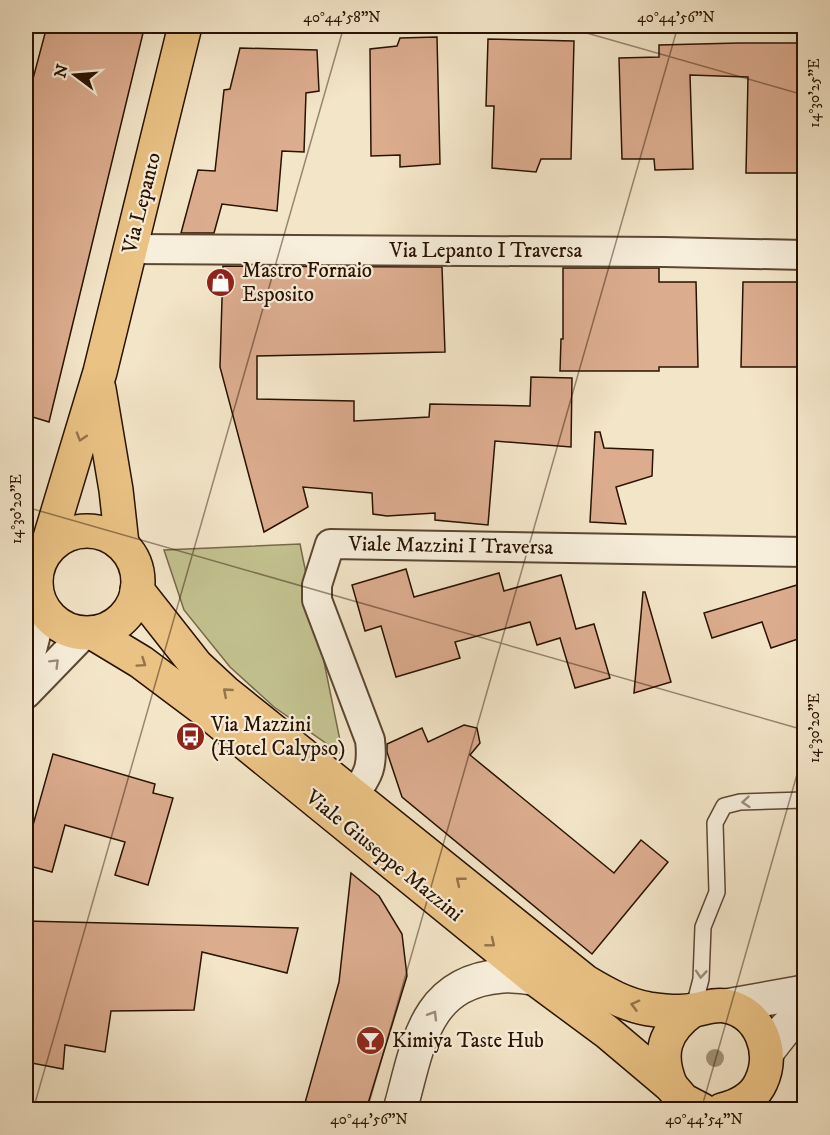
<svg xmlns="http://www.w3.org/2000/svg" width="830" height="1135" font-family="'IM FELL DW Pica',serif">
<style>
.green{fill:#c3c290;stroke:#766a48;stroke-width:1.5}
.building{fill:#dcac8f;stroke:#291201;stroke-width:1.5}
.lines{fill:none;stroke-linecap:round;stroke-linejoin:round}
.service-casing{stroke:#5c4733;stroke-width:18}
.minor-casing{stroke:#5c4733;stroke-width:32}
.tertiary-casing{stroke:#5c4733;stroke-width:36}
.primary-casing{stroke:#291201;stroke-width:36}
.service{stroke:#f7eedb;stroke-width:15}
.minor{stroke:#f7eedb;stroke-width:28}
.tertiary{stroke:#f7eedb;stroke-width:33}
.primary{stroke:#eac284;stroke-width:33}
.tree{fill:#a29376}
.oneway{stroke:#937349}
.oneway2{stroke:#9a8b79}
.ticks{fill:none;stroke:#291201;stroke-width:1.5;stroke-opacity:0.45}
.labels{text-anchor:middle;dominant-baseline:central;stroke-width:4.5;stroke-linejoin:round;paint-order:stroke}
.street-label{font-size:21px;fill:#291201;stroke:#f7eedb}
.poi-label{font-size:21px;fill:#291201;stroke:#f7eedb;text-anchor:start}
.neatline{fill:none;stroke:#291201;stroke-width:2}
.ticks-label{font-size:15px;text-anchor:middle;fill:#291201}
</style>
<rect width="100%" height="100%" fill="#f3e5c8"/>
<filter id="stains"><feTurbulence type="fractalNoise" baseFrequency=".00333" numOctaves="4"/><feColorMatrix values="0 0 0 0 .2 0 0 0 0 .09 0 0 0 0 .02 0 0 0 .5 -.17"/></filter>
<radialGradient id="worn" r=".72"><stop offset=".6" stop-color="#630" stop-opacity="0"/><stop offset="1" stop-color="#630" stop-opacity=".3"/></radialGradient>
<polygon class="green" points="300,544 343,755 274,707 230,667 184,610 164,550"/>
<g class="building">
<polygon points="47,26 118,26 144,29 49,422 26,415 26,105"/>
<polygon points="437,37 440,164 400,167 400,155 371,156 370,49 397,46 400,38"/>
<polygon points="488,39 574,41 571,159 541,159 536,172 492,168 494,106 486,106"/>
<polygon points="739,43 804,43 804,173 746,173 748,77 690,75 693,169 655,170 654,159 622,159 619,58 659,57 659,45"/>
<polygon points="240,48 317,50 319,91 306,93 304,152 282,151 277,211 222,204 214,233 181,233 198,170 215,171 224,90 230,89"/>
<polygon points="223,266 442,267 445,352 257,356 257,399 354,401 354,421 429,417 430,404 530,406 531,377 572,378 571,447 495,441 488,525 435,520 435,513 387,516 373,514 372,493 303,487 308,507 264,532 220,367"/>
<polygon points="563,268 659,268 659,282 696,282 698,367 659,367 659,371 560,371 561,339 563,339"/>
<polygon points="743,282 804,282 804,367 741,367"/>
<polygon points="595,432 600,432 604,448 653,450 652,476 616,487 626,524 590,522"/>
<polygon points="406,569 414,597 499,573 504,591 561,575 576,629 594,624 610,678 575,688 560,638 537,645 530,622 455,642 460,658 396,677 381,626 365,631 352,585"/>
<polygon points="797,585 804,608 804,637 771,648 762,622 712,638 704,613"/>
<polygon points="643,592 645,592 671,682 634,693"/>
<polygon points="464,725 477,728 480,743 470,755 614,873 641,840 668,862 592,954 402,797 387,752 387,744 422,728 428,742"/>
<polygon points="53,754 155,784 153,793 173,798 148,885 115,875 125,842 65,825 52,872 26,865 26,850"/>
<polygon points="351,873 379,896 402,934 407,976 366,1110 303,1110 339,982"/>
<polygon points="26,921 228,926 298,928 287,973 202,952 194,1010 111,1011 105,1052 65,1045 63,1069 26,1062"/>
</g>
<g class="lines">
<defs>
<polyline id="service" points="693,1010 701,979 703,927 717,892 715,823 724,806 740,802 804,800"/>
<g id="minor">
<polyline points="132,249 664,252 804,255"/>
<polyline points="26,673 43,607"/>
<polyline points="26,694 86,632"/>
<path d="M 353,796 C 369,775 373,766 370,740 L 317,600 L 317,585 L 330,544 L 804,552"/>
</g>
<g id="tertiary">
<polyline points="726,1006 804,992"/>
<polyline points="767,1052 785,1029 804,1010"/>
<path d="M 400,1110 C 418,1047 423,982 502,976 C 512,975 524,977 534,978"/>
</g>
<g id="primary">
<polyline points="99,389 116,490 122,544"/>
<circle cx="87" cy="582" r="51"/>
<polyline points="46,551 100,372 185,26"/>
<path d="M 137,590 L 196,665 L 225,692 L 586,982 C 606,994 626,1005 649,1009 C 663,1011 681,1013 695,1010 C 705,1008 715,1004 726,1006 C 761,1013 775,1052 761,1082 C 754,1098 738,1106 722,1110"/>
<polyline points="93,633 141,662 201,707 534,978 607,1032 671,1086 683,1100 702,1110"/>
<path d="M 671,1086 C 657,1053 664,1031 693,1010"/>
</g>
</defs>
<use href="#service" class="service-casing"/>
<use href="#minor" class="minor-casing"/>
<use href="#tertiary" class="tertiary-casing"/>
<use href="#primary" class="primary-casing"/>
<use href="#service" class="service"/>
<use href="#minor" class="minor"/>
<use href="#tertiary" class="tertiary"/>
<use href="#primary" class="primary"/>
</g>
<circle class="tree" cx="715" cy="1058" r="9"/>
<defs><path id="oneway-chevron" d="M-2-3.5L2.5 0L-2 3.5" fill="none" stroke-width="1.6" stroke-linecap="round" stroke-linejoin="round" transform="scale(1.5)"/></defs>
<g class="oneway">
<use href="#oneway-chevron" transform="translate(81 437) rotate(107)"/>
<use href="#oneway-chevron" transform="translate(142 663) rotate(34)"/>
<use href="#oneway-chevron" transform="translate(227 692) rotate(-139)"/>
<use href="#oneway-chevron" transform="translate(460 881) rotate(-141)"/>
<use href="#oneway-chevron" transform="translate(491 943) rotate(39)"/>
<use href="#oneway-chevron" transform="translate(635 1005) rotate(-165)"/>
</g>
<g class="oneway2">
<use href="#oneway-chevron" transform="translate(55 663) rotate(-45)"/>
<use href="#oneway-chevron" transform="translate(746 802) rotate(175)"/>
<use href="#oneway-chevron" transform="translate(701 974) rotate(94)"/>
<use href="#oneway-chevron" transform="translate(433 1015) rotate(-59)"/>
</g>
<path class="ticks" d="M 562,26 L 804,95M 26,507 L 804,730M 33,1110 L 344,26M 367,1110 L 678,26M 701,1110 L 804,750"/>
<defs>
<symbol id="shop-disc" viewBox="-11 -11 22 22"><circle r="9.5" fill="#8f2418" stroke="#f7eedb"/><path d="M-5-2.5h2.3a2.7 3.5 0 0 1 5.4 0H5L5.5 6h-11ZM-1.5-2.5h3a1.5 2.3 0 0 0-3 0Z" fill="#fff"/></symbol>
<symbol id="bus-disc" viewBox="-11 -11 22 22"><circle r="9.5" fill="#8f2418" stroke="#f7eedb"/><path d="M-5-6H5V4H4V6H2V4H-2V6H-4V4H-5ZM-3.5-4V0h7V-4ZM-3.5 1.2v1.5H-2V1.2ZM2 1.2v1.5H3.5V1.2Z" fill="#fff"/></symbol>
<symbol id="bar-disc" viewBox="-11 -11 22 22"><circle r="9.5" fill="#8f2418" stroke="#f7eedb"/><path d="M-6-5H6L.8 .8V4.5H3.5V6h-7V4.5H-.8V.8Z" fill="#fff"/></symbol>
</defs>
<g fill-rule="evenodd">
<use href="#shop-disc" x="204" y="266" width="33" height="33"/>
<use href="#bus-disc" x="174" y="720" width="33" height="33"/>
<use href="#bar-disc" x="354" y="1024" width="33" height="33"/>
</g>
<g class="labels">
<g class="street-label">
<text transform="translate(142 203) rotate(-76)">Via Lepanto</text>
<text x="486" y="251">Via Lepanto I Traversa</text>
<text transform="translate(451 546) rotate(1)">Viale Mazzini I Traversa</text>
<text transform="translate(384 856) rotate(39)">Viale Giuseppe Mazzini</text>
</g>
<g class="poi-label">
<text x="242" y="271">Mastro Fornaio<tspan x="242" dy="24">Esposito</tspan></text>
<text x="211" y="725">Via Mazzini<tspan x="211" dy="24">(Hotel Calypso)</tspan></text>
<text x="392" y="1041">Kimiya Taste Hub</text>
</g>
</g>
<rect width="830" height="1135" fill="none" stroke="#f3e5c8" stroke-width="66"/>
<g transform="translate(75 75) rotate(286)" stroke="#f7eedb" stroke-width="4.5" paint-order="stroke">
<path d="M0-4.5L10 22L0 15L-10 22Z" fill="#291201"/>
<text y="-9" font-size="16" font-weight="bold" text-anchor="middle" fill="#291201">N</text>
</g>
<rect x="33" y="33" width="764" height="1069" class="neatline"/>
<g class="ticks-label">
<text x="342" y="22">40°44'58"N</text>
<text x="676" y="22">40°44'56"N</text>
<text transform="translate(814 93) rotate(-90)" y="5">14°30'25"E</text>
<text transform="translate(16 509) rotate(-90)" y="5">14°30'20"E</text>
<text transform="translate(814 728) rotate(-90)" y="5">14°30'20"E</text>
<text x="369" y="1124">40°44'56"N</text>
<text x="704" y="1124">40°44'54"N</text>
</g>
<rect width="100%" height="100%" filter="url(#stains)"/>
<rect width="100%" height="100%" fill="url(#worn)"/>
</svg>
